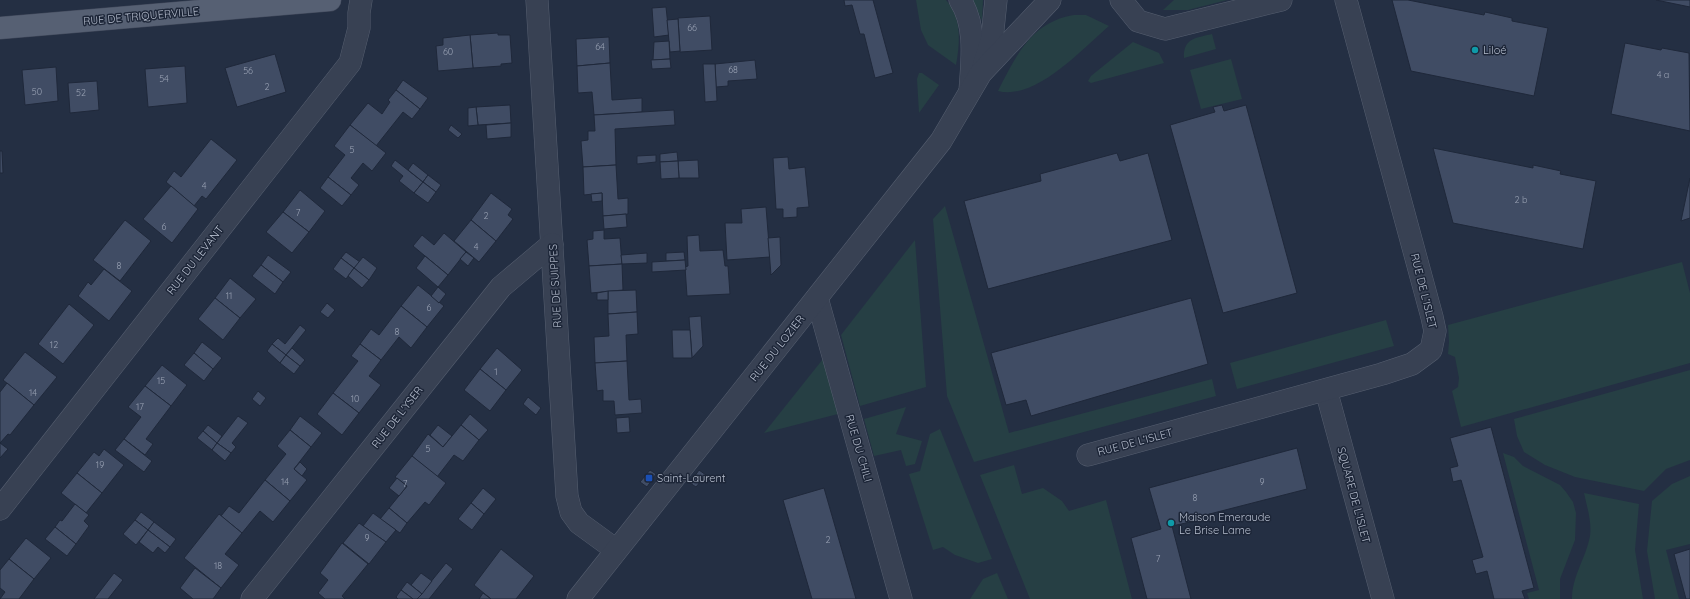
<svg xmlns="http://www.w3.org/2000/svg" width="1690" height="599" font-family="Quicksand,sans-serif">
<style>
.green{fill:#263f44}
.building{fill:#404c64;stroke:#1f283a}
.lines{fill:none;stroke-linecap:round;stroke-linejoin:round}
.minor-casing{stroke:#565f70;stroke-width:23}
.major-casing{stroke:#424a5c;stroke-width:23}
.minor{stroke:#384153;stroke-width:22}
.major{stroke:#566073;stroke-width:22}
.culture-dot{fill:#0f9aa8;stroke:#1d2638;stroke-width:1.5}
.transit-dot{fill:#1a4fb4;stroke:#1d2638;stroke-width:1.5}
.labels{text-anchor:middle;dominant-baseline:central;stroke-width:3;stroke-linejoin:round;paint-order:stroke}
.number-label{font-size:9px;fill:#98a1b3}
.street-label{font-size:11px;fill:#b5bdcd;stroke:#1d2638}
.poi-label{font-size:11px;fill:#b5bdcd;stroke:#1d2638;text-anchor:start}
</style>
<rect width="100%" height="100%" fill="#242f43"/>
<g class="green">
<path d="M 916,0 L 946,0 C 962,18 960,43 956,65 L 928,45 L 921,30 Z"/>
<polygon points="973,0 983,0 982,21"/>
<polygon points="1174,0 1227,0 1188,10 1163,10"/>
<path d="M 1074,15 L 1086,15 L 1109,26 C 1083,48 1036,101 998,91 C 1016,56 1031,22 1074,15 Z"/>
<path d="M 1212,34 L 1216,49 L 1184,58 C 1183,38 1196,38 1212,34 Z"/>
<polygon points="1133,42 1159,53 1164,63 1091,83 1088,81 1091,76"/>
<polygon points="1231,59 1242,99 1201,109 1190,70"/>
<polygon points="919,73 922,73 939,85 919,113 917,79"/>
<polygon points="945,206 1009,433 1212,379 1216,396 974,462 947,396 933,219"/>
<polygon points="915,240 926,387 860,406 841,335"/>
<polygon points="1682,262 1690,293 1690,363 1461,427 1452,391 1458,387 1459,378 1455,357 1448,354 1449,342 1448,325"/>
<polygon points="1386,320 1394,346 1237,389 1230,363"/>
<polygon points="823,359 838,414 764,433"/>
<polygon points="1690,370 1690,460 1666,469 1644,491 1575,477 1545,465 1524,452 1517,436 1514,419"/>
<polygon points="906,407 896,434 922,441 915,464 906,466 901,450 874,456 864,419"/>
<polygon points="940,429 992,559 978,563 955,555 943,547 933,550 909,474 920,471 930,434"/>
<polygon points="1503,453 1514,457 1523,466 1560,485 1566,492 1573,502 1576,513 1575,540 1560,579 1560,599 1529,599 1527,593 1539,590"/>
<polygon points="1014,465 1022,494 1043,488 1062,501 1069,511 1106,500 1132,599 1030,599 980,475"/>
<polygon points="1690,476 1690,544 1666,550 1679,599 1655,599 1647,551 1652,501 1672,484"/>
<path d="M 1584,493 L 1639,504 L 1635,550 L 1643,599 L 1572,599 C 1572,576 1586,558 1590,536 C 1592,522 1587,507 1584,493 Z"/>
<polygon points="997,573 1008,599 970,599 983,579"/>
</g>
<g class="building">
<polygon points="844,0 873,0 893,73 875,78 864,34 860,34 852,5 845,6"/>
<polygon points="1392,0 1408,0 1484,15 1485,12 1512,18 1512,21 1548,28 1534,96 1411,71"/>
<polygon points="1656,0 1690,0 1690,7"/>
<polygon points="666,7 669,35 654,37 652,8"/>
<polygon points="710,16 712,50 680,52 678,18"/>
<polygon points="678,19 680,51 670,52 667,20"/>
<polygon points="498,33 498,35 510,35 512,63 501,64 501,66 473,68 470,35"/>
<polygon points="470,35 473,68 438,71 436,46 443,45 443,38"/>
<polygon points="609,37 610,63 577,66 576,39"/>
<polygon points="669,41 670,59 653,60 654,42"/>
<polygon points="1625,43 1661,50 1662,48 1689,53 1690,131 1611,114"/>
<polygon points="275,54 286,92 237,107 225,68"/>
<polygon points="670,59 671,68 652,69 651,60"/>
<polygon points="755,60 757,79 728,81 728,86 716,87 715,64"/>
<polygon points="610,63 612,100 642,98 642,112 594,115 592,92 578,93 577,66"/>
<polygon points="703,64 715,64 717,101 705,102"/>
<polygon points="185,66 187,103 148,107 145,69"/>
<polygon points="56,67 58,101 25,105 22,70"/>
<polygon points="403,80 428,98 420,109 396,90"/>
<polygon points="97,81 99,110 70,113 68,83"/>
<polygon points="396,90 420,109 412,119 403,112 376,146 350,125 368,103 382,114 390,102 388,100"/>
<polygon points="510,105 511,123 478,125 476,107"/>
<polygon points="1222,105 1224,111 1246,105 1297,293 1223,313 1170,125 1215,112 1213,107"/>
<polygon points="476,107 478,125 468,126 468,108"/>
<polygon points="674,110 675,125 615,129 616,165 583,167 581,141 588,140 588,131 595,131 594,115"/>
<polygon points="511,123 511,137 487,139 486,125"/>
<polygon points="350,125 386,153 372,171 363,163 351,178 359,185 351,195 328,177 345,155 334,146"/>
<polygon points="451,125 462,134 458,138 448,130"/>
<polygon points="211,139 237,160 206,199 202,196 194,206 166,182 174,171 181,177"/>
<polygon points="1433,148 1533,168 1533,165 1561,171 1560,174 1596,181 1583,249 1453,223"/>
<polygon points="0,151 2,151 3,173 0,173"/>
<polygon points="677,152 678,161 660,162 660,154"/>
<polygon points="1117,153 1120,161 1148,153 1172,240 988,289 964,201 1041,181 1040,174"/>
<polygon points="656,155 656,162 637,164 637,156"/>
<polygon points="788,157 789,169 805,167 809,207 797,208 797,217 783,218 783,209 776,209 773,158"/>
<polygon points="395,160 423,182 414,193 399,181 403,176 391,166"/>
<polygon points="698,160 699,178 679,178 678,161"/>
<polygon points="678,161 679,178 661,179 660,162"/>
<polygon points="413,163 428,175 423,182 408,170"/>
<polygon points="616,165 618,199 628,198 628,214 603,216 602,193 584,195 583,167"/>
<polygon points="428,175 441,185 436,192 423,182"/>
<polygon points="328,177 351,195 342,206 320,188"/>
<polygon points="1690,178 1690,218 1681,221"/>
<polygon points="423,182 436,192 428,203 414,193"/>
<polygon points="171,186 198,209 172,243 143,219"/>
<polygon points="300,190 325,211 309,232 283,212"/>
<polygon points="491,193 512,209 508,215 513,219 496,241 471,220"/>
<polygon points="602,193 602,201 592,202 591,194"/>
<polygon points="766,207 770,257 727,260 725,223 742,223 741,209"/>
<polygon points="283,212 309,232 292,253 266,232"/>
<polygon points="626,214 627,227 604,229 603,216"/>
<polygon points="125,220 151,241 120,281 93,260"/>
<polygon points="471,220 496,241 479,262 454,241"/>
<polygon points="604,230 604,239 620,238 622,264 589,266 587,240 593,239 593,231"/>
<polygon points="444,233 466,252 448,275 413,246 422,235 434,245"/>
<polygon points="699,235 700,251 723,250 725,266 728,266 730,294 687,296 685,267 688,266 687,236"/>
<polygon points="780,237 781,265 771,275 768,238"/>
<polygon points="346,252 360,262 354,268 341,258"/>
<polygon points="466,252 474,258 468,266 460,259"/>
<polygon points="684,252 685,260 666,261 666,253"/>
<polygon points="647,253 647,263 622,264 621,255"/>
<polygon points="268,255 291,272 283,282 261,265"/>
<polygon points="425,256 448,275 438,287 416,268"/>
<polygon points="363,257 377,268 369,280 354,268"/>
<polygon points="341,258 354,268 346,279 333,269"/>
<polygon points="685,260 686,270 652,272 652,262"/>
<polygon points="622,264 623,290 591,293 589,266"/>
<polygon points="261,265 283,282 275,294 252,276"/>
<polygon points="354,268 369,280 362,288 348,276"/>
<polygon points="104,269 132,291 109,321 78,296 88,282 91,285"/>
<polygon points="230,278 256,299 240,318 215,298"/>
<polygon points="418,285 444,306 427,327 401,306"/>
<polygon points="438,287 446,294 439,303 431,296"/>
<polygon points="636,290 637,312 608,314 608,291"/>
<polygon points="608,291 608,300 597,300 597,293"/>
<polygon points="215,298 240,318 223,340 198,319"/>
<polygon points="1191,298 1208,364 1031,416 1026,400 1006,405 991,353"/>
<polygon points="327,303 335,310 328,318 320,312"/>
<polygon points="69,304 94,325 63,364 38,344"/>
<polygon points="401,306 427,327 411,348 399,337 381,360 360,344 371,329 379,335"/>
<polygon points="637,312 638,334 626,335 627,361 595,363 594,337 609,336 608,314"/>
<polygon points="701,316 703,346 692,358 689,317"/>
<polygon points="300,325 306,330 286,355 272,344 278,338 285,344"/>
<polygon points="672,330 690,330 692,358 673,358"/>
<polygon points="202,342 222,358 213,369 194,353"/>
<polygon points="272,344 286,355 280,363 267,351"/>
<polygon points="360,344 381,360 369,376 381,385 359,413 333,393 358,361 351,356"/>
<polygon points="292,348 305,360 300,366 286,355"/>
<polygon points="497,348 522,370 506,390 480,369"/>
<polygon points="25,352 57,377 34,405 3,380"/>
<polygon points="194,353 213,369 204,381 184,365"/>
<polygon points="286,355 300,366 294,374 280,363"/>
<polygon points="627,361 629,400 641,399 642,413 615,415 614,401 603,401 603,390 597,391 595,363"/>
<polygon points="162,365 187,385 171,406 145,386"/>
<polygon points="480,369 506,390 490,411 464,390"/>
<polygon points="7,383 34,405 10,435 8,434 0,443 0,392"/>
<polygon points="145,386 171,406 146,439 153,444 145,455 124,439 141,417 128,407"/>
<polygon points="258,391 266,398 260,406 252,399"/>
<polygon points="333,393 359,413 342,435 317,414"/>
<polygon points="528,397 541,408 536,415 523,404"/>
<polygon points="470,414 488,430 479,440 461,425"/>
<polygon points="238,416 248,423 232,443 236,447 231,453 217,443"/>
<polygon points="300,416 322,433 311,447 290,430"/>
<polygon points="629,417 630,432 617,433 616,418"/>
<polygon points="208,425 222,436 217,443 203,431"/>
<polygon points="438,425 452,436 443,447 430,435"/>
<polygon points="461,425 479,440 463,461 454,455 437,477 412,456 428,434 443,447"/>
<polygon points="1491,427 1534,588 1522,591 1525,599 1493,599 1494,599 1487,571 1476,574 1472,560 1483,557 1461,480 1453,482 1450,468 1458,466 1450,438"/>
<polygon points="290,430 311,447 294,469 307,480 290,501 265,480 286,454 277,446"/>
<polygon points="203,431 217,443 212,450 197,438"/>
<polygon points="124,439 152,461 144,472 115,450"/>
<polygon points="0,443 8,449 0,458"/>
<polygon points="217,443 231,453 225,461 212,450"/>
<polygon points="1297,448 1307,489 1194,518 1195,521 1172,526 1191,599 1147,599 1131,538 1161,529 1149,488"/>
<polygon points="104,449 124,465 102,493 77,473 94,452 99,456"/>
<polygon points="412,456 446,483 429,505 425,502 407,523 389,508 407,486 395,477"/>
<polygon points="300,462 307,469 302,476 294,469"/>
<polygon points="650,470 656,474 647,487 640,482"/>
<polygon points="699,470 706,475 696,487 690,483"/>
<polygon points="77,473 102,493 86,513 61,493"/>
<polygon points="397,478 407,486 399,496 389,488"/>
<polygon points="265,480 290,501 273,522 260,511 242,533 221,516 229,506 239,513"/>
<polygon points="483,488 496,499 484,514 471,503"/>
<polygon points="824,488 856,599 812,599 783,500"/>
<polygon points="471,503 484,514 472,530 458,519"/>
<polygon points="75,504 89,515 84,521 89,526 76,544 55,527 60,520 62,521"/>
<polygon points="389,508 407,523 400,533 380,519"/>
<polygon points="141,512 154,522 148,530 135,520"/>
<polygon points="373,513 396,530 386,542 363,526"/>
<polygon points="219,514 242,533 225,554 239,565 221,588 184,558"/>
<polygon points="135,520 148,530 136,545 123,534"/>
<polygon points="154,522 176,539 170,547 148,530"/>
<polygon points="359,523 386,542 369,564 343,543"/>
<polygon points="55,527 76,544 67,556 45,539"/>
<polygon points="148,530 170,547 165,553 158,547 153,553 139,542"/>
<polygon points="26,538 51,558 34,579 9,559"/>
<polygon points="342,543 368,564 342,596 345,599 325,599 318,593 328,580 320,573"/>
<polygon points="501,549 534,576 516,599 491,599 474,585"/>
<polygon points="1690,549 1690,599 1686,599 1674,554"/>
<polygon points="9,559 34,579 19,599 0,599 5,592 0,588 0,570"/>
<polygon points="446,563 453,569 429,599 417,599"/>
<polygon points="195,568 221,588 213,599 193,599 180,588"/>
<polygon points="114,573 123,580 108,599 94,599"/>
<polygon points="421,573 432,581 422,594 411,585"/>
<polygon points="407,582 422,594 417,599 413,599 401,590"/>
<polygon points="401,590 413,599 398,599 396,597"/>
<polygon points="483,593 491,599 479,599"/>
</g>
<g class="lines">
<defs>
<g id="minor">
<polyline points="537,0 567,496 571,512 579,523 616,550"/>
<path d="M 960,0 C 977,26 972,61 970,91"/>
<polyline points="1121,0 1138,21 1165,29 1281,0"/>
<polyline points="983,68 992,39 996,0"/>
<polyline points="817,298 901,599"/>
<polyline points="1326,390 1383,599"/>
<polyline points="1088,455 1382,374 1412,364 1431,350 1435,331 1432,317 1346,0"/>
<polyline points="0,509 350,63 359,28 359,13 361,0"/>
<polyline points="252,599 501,287 552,244"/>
<polyline points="578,599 941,141 981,73 1050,0"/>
</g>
<polyline id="major" points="0,28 330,0"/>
</defs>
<use href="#minor" class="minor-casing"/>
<use href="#major" class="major-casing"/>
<use href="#minor" class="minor"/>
<use href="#major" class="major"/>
</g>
<g class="culture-dot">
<circle cx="1475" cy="50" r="4"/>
<circle cx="1171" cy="523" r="4"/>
</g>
<rect class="transit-dot" x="645" y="474" width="8" height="8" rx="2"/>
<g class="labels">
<g class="number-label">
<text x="692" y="27">66</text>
<text x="600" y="46">64</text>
<text x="448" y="51">60</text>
<text x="733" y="69">68</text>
<text x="248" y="70">56</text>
<text x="1663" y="74">4 a</text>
<text x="164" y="78">54</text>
<text x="267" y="86">2</text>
<text x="37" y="91">50</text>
<text x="81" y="92">52</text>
<text x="352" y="149">5</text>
<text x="204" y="185">4</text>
<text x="1521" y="199">2 b</text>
<text x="298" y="212">7</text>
<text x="486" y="215">2</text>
<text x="164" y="226">6</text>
<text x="476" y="246">4</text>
<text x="119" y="265">8</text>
<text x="229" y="295">11</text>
<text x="429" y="307">6</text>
<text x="397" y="331">8</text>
<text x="54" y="344">12</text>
<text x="496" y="371">1</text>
<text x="161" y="380">15</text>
<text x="33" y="392">14</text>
<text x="355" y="398">10</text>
<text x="140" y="406">17</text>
<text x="428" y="448">5</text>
<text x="100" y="464">19</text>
<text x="285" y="481">14</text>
<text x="1262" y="481">9</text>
<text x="405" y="483">7</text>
<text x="1195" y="497">8</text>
<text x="367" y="537">9</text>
<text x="828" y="539">2</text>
<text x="1158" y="558">7</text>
<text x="218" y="565">18</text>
</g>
<g class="street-label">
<text transform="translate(141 16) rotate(-5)">RUE DE TRIQUERVILLE</text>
<text transform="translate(195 260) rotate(-52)">RUE DU LEVANT</text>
<text transform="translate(555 286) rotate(-93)">RUE DE SUIPPES</text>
<text transform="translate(1424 291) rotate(76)">RUE DE L’ISLET</text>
<text transform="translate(777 348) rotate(-52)">RUE DU LOZIER</text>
<text transform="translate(397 417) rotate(-52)">RUE DE L'YSER</text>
<text transform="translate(1135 442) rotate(-15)">RUE DE L’ISLET</text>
<text transform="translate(859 448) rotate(74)">RUE DU CHILI</text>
<text transform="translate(1354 495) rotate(75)">SQUARE DE L'ISLET</text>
</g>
<g class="poi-label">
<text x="1483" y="50">Liloé</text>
<text x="657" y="478">Saint-Laurent</text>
<text x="1179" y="517">Maison Emeraude<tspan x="1179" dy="13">Le Brise Lame</tspan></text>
</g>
</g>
</svg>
